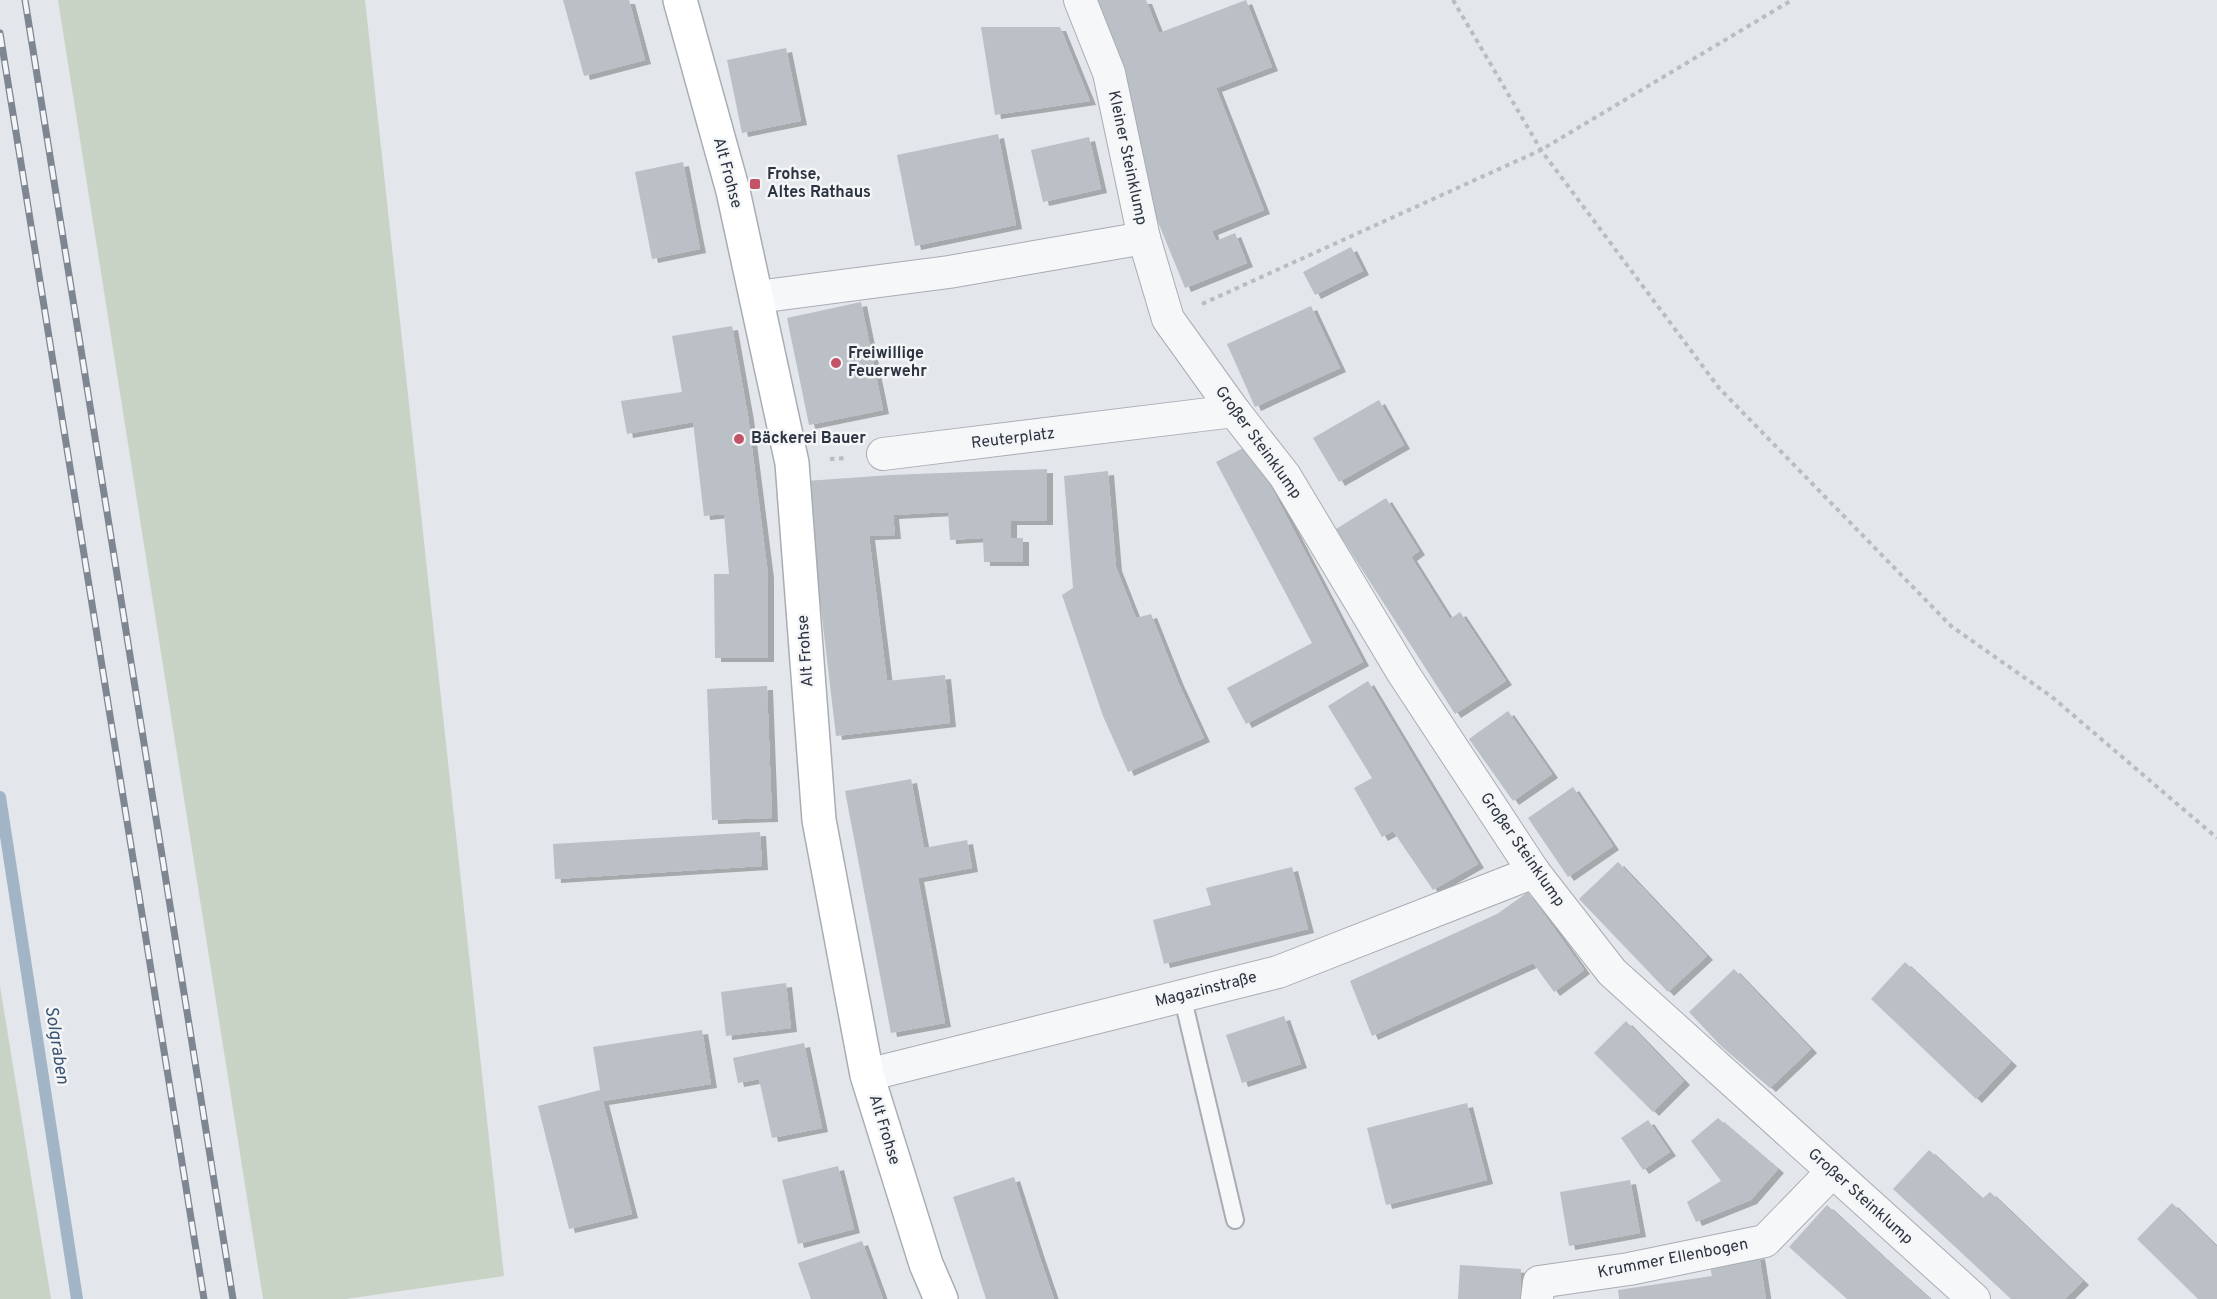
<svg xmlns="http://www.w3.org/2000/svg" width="2217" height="1299" font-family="Overpass,sans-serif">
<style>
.green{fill:#c9d3c5}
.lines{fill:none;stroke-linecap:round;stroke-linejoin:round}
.stream{stroke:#a1b5c7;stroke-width:12}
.building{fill:#bbbfc6;filter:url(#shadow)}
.lane-casing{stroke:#a8adb4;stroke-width:20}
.street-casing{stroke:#a8adb4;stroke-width:34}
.secondary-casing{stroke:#a8adb4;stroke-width:36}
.path{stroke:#b9bcc1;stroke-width:4;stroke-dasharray:4.5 4.5;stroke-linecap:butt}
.lane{stroke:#f5f7f8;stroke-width:16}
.street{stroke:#f5f7f8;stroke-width:32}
.secondary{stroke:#fff;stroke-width:33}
.rail-casing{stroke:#7e8692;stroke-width:7}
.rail{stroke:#f3f5f7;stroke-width:4.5;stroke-dasharray:14;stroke-linecap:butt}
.poi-dot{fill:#c35468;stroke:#f3f5f7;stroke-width:2}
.labels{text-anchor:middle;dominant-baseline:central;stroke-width:5;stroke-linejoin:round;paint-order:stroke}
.street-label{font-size:16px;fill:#2c3441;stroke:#f3f5f7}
.poi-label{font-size:16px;font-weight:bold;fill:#2c3441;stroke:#f3f5f7;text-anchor:start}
.water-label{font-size:18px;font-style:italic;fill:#3a5471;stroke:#f3f5f7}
</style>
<defs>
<filter id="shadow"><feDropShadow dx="6" dy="4" stdDeviation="0" flood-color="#0004"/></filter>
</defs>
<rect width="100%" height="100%" fill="#e3e6ea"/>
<g class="green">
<polygon points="58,0 365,0 504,1276 346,1299 263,1299"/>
<polygon points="0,986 51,1299 0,1299"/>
</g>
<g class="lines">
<polyline class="stream" points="0,797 77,1299"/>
</g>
<g class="building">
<polygon points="563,0 629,0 645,60 584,76"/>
<polygon points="1090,0 1146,0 1159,33 1246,0 1272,67 1216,88 1264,210 1212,231 1216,241 1235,233 1247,263 1185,288 1156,217 1135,119"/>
<polygon points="981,27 1060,27 1090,101 995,115"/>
<polygon points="786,48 801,121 742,133 727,60"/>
<polygon points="998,134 1016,225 915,246 897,155"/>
<polygon points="1089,137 1101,189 1043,202 1031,150"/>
<polygon points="683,162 700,249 652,259 635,172"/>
<polygon points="1351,247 1363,271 1315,295 1303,272"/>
<polygon points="861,302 883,410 809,425 787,318"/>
<polygon points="1311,306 1340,368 1255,407 1227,344"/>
<polygon points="732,326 748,416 768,574 768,658 715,658 714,574 729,574 724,514 704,516 693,422 627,434 621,401 682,392 672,336"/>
<polygon points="1379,400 1404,445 1339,482 1313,438"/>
<polygon points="1249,445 1363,662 1246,724 1227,688 1312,643 1216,462"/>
<polygon points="1047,469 1047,521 1011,521 1011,538 1023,538 1023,562 984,562 983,538 950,540 948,512 893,515 895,535 869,536 887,681 945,675 950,723 836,736 806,481 891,475"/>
<polygon points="1108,471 1116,567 1136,618 1151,614 1178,682 1204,738 1128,772 1103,716 1062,595 1073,588 1064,476"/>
<polygon points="1386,498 1419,551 1411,557 1450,619 1460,612 1506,681 1455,714 1336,529"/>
<polygon points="1368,681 1478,864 1433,890 1393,831 1382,837 1354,788 1372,778 1328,706"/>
<polygon points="767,686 772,818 712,820 707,689"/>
<polygon points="1508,711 1552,774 1513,801 1469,739"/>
<polygon points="911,779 924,848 967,840 972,868 918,878 945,1023 891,1033 845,791"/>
<polygon points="1573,787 1613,846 1568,877 1528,818"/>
<polygon points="760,832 762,866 555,879 553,844"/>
<polygon points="1618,862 1707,956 1668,992 1579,899"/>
<polygon points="1292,867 1308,929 1164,964 1153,920 1211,905 1206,888"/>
<polygon points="1528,892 1584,970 1554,992 1533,963 1372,1036 1350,981 1497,914"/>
<polygon points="1905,962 2011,1062 1976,1099 1871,999"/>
<polygon points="1734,969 1811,1049 1770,1088 1721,1046 1689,1012"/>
<polygon points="786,983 791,1028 726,1036 721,992"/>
<polygon points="1284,1016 1301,1064 1242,1083 1226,1035"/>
<polygon points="1626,1021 1684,1081 1653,1112 1594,1053"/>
<polygon points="702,1030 711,1084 603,1101 632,1214 569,1229 538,1106 600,1090 593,1047"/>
<polygon points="804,1043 822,1128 772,1138 759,1079 738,1083 733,1058"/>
<polygon points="1467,1103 1487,1180 1386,1205 1367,1128"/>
<polygon points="1718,1118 1778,1169 1751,1200 1696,1222 1687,1202 1721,1181 1691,1141"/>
<polygon points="1648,1120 1670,1152 1643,1170 1621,1138"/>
<polygon points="1929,1150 1982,1199 1990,1192 2083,1281 2065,1299 2011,1299 1893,1189"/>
<polygon points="838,1166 854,1229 798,1244 782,1180"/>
<polygon points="1014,1177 1039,1255 1054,1299 986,1299 953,1197"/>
<polygon points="1630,1180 1640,1233 1569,1246 1560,1192"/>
<polygon points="2172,1203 2217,1247 2217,1299 2198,1299 2137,1239"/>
<polygon points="1827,1205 1881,1255 1930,1299 1847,1299 1789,1247"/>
<polygon points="862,1241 883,1299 811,1299 798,1263"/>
<polygon points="1759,1255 1766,1299 1619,1299 1618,1290 1712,1276 1709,1262"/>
<polygon points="1460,1265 1521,1269 1520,1299 1458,1299"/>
</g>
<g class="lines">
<defs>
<polyline id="lane" points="1182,995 1235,1220"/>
<g id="street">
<polyline points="1080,0 1109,73 1144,238 1168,319 1234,411 1285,476 1403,673 1534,872 1612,972 1974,1299"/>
<polyline points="757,297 949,272 1144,238"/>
<polyline points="883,454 1234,411"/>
<polyline points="867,1075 1278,972 1534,872"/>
<polyline points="1537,1299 1539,1282 1629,1269 1765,1241 1832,1172"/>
</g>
<polyline id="secondary" points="680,0 733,191 792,463 819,820 867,1075 926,1264 941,1299"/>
</defs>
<use href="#lane" class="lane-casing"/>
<use href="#street" class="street-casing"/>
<use href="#secondary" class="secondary-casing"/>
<g class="path">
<polyline points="1453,0 1541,150 1719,388 1951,626 2052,697 2217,838"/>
<polyline points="1202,304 1541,150 1792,0"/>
<polyline points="830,459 846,458"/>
</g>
<use href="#lane" class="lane"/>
<use href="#street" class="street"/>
<use href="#secondary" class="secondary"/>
<defs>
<g id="rail">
<polyline points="25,0 233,1299"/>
<polyline points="0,33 204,1299"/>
</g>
</defs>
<use href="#rail" class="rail-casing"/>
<use href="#rail" class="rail"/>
</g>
<g class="poi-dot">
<rect x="749" y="178" width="12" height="12" rx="3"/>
<circle cx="836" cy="363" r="6"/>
<circle cx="739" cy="439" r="6"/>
</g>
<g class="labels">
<g class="street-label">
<text transform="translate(1127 158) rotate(78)">Kleiner Steinklump</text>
<text transform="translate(727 173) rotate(75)">Alt Frohse</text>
<text transform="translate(1013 439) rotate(-7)">Reuterplatz</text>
<text transform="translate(1258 443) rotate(54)">Großer Steinklump</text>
<text transform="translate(806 651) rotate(-94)">Alt Frohse</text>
<text transform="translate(1522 850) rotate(55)">Großer Steinklump</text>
<text transform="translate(1206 990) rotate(-14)">Magazinstraße</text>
<text transform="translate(884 1130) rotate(73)">Alt Frohse</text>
<text transform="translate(1860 1197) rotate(42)">Großer Steinklump</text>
<text transform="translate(1673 1259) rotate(-11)">Krummer Ellenbogen</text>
</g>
<g class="poi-label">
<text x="767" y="175">Frohse,<tspan x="767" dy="18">Altes Rathaus</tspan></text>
<text x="848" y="354">Freiwillige<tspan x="848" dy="18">Feuerwehr</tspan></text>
<text x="751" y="439">Bäckerei Bauer</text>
</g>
<g class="water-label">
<text transform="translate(56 1045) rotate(81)">Solgraben</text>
</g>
</g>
</svg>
